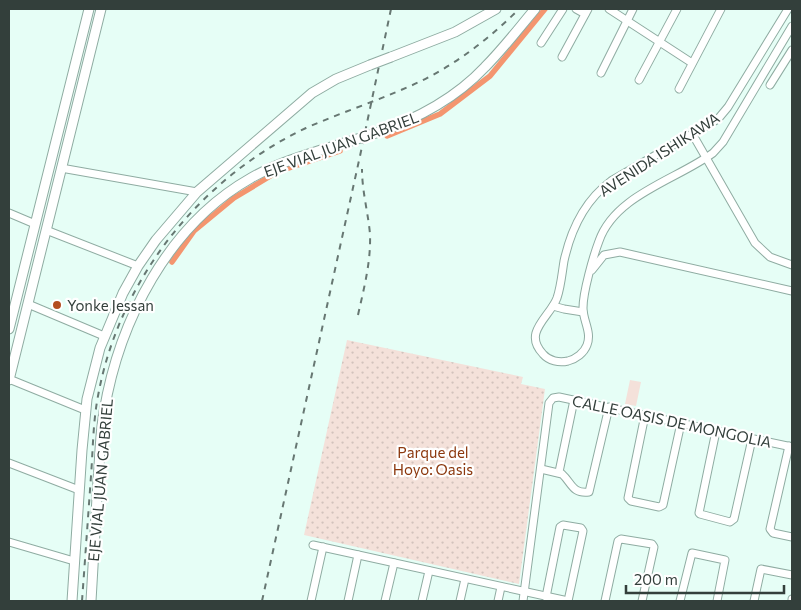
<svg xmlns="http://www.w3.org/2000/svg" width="801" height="610" font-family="Commissioner,sans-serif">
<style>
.green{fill:#f4e1da}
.park{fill:url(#park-dots)}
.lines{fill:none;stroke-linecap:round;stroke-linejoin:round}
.canal{stroke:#f4956f;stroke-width:5.5}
.minor-casing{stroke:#8faca2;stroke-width:9}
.major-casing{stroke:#8faca2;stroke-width:11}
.minor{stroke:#fff;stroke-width:7}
.major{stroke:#fff;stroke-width:9}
.rail{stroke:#677772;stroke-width:2;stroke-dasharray:6 6;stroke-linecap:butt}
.major-bridge-casing{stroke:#8faca2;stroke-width:11;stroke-linecap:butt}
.major-bridge{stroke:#fff;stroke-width:9}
.poi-dot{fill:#b34e1f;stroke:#fff;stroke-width:2}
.labels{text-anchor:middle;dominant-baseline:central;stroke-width:4.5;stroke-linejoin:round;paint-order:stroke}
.street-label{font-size:15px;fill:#333f3b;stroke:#fff}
.poi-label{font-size:15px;fill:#333f3b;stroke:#fff;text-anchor:start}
.park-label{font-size:15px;fill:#8c380e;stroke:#fff}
</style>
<defs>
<pattern id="park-dots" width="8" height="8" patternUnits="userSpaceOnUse" patternTransform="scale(1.25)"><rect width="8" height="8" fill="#f4e1da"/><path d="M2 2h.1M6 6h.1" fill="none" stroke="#d2c2bc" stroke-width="1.8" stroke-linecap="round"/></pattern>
</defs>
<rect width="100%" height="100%" fill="#e6fef6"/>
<polygon class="green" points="630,380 641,382 636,406 625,404"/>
<polygon class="park" points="347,340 523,377 521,384 545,389 519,584 304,535"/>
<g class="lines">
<g class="canal">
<polyline points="387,136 440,114 490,76 545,9"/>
<polyline points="172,262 194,231 234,198 277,172 340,151"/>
</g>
<defs>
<g id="minor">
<polyline points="576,9 585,14"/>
<polyline points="609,9 692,63"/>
<path d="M 788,9 L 728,107 L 718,119 L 611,181 C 584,201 571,229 564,261 C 562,273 561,286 557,298 C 550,317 522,332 543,354 C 549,361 559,363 568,361 C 576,359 584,353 587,345 C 592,332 583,321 583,308 C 583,292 593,257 599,241 C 615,195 676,180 713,153 L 723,142 L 792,26"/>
<polyline points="541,43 563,9"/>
<polyline points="562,57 588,9"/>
<polyline points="601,73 633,9"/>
<polyline points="639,80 677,9"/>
<polyline points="770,85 792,50"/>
<polyline points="679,89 721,9"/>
<polyline points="693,135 755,243 770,257 792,265"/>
<polyline points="61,168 197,192"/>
<polyline points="9,213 35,224"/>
<polyline points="46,230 138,266"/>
<polyline points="592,270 604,255 620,252 792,291"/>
<polyline points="28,304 104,336"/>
<polyline points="553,306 564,309 583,312"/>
<polyline points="9,379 85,410"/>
<polyline points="645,415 628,498 631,501 659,507 663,505 681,423"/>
<polyline points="716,431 699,513 700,514 730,522 734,519 752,439"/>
<polyline points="789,446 770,529 773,533 792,537"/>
<polyline points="9,463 79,490"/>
<path d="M 541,469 L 562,474 C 572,483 572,494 589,492 L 609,407"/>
<polyline points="559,472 574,400"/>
<polyline points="9,542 74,561"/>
<polyline points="313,545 568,601"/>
<polyline points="546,597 560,527 563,525 581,528 583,531 568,601"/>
<polyline points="311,601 323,547"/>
<polyline points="348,601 358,555"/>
<polyline points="385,601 394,563"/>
<polyline points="422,601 429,571"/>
<polyline points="460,601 465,579"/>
<polyline points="498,601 501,587"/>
<polyline points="523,601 549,403 553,398 559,397 792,447"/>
<polyline points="605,601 618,541 621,539 652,544 654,547 642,601"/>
<polyline points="680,601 692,553 725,560 717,601"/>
<polyline points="754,601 761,569 792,575"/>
<polyline points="792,601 792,599"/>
</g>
<g id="major">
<polyline points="391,57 455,32 496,9"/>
<path d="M 373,134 C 415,120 454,100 485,67 C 503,49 519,28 535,9"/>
<polyline points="9,329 89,9"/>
<polyline points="9,380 101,9"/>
<polyline points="72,601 82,450 87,399 100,348 123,293 138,266 156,240 197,192 312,93 336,79 370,65"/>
<path d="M 91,601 C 93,561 96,520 98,480 C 100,457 100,434 104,412 C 119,321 168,225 251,178 C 282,160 319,151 354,140"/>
</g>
</defs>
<use href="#minor" class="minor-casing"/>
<use href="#major" class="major-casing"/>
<use href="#minor" class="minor"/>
<use href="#major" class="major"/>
<g class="rail">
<path d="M 358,315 C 364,288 371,262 370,234 C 368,212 362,191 362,169"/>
<path d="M 82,601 C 85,560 88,518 91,476 C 93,449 93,422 98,396 C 119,280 200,178 306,128 C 340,113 374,102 408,87 C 450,69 487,41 519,9"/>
<polyline points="262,601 360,156 391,9"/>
</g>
<defs>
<g id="major-bridge">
<polyline points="370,65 391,57"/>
<polyline points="354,140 373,134"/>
</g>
</defs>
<use href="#major-bridge" class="major-bridge-casing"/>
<use href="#major-bridge" class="major-bridge"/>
</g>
<circle class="poi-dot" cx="57" cy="305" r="5"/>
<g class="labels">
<g class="street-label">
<text transform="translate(341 144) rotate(-20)">EJE VIAL JUAN GABRIEL</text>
<text transform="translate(659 154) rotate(-33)">AVENIDA ISHIKAWA</text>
<text transform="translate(672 421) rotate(12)">CALLE OASIS DE MONGOLIA</text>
<text transform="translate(100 480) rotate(-85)">EJE VIAL JUAN GABRIEL</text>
</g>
<g class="poi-label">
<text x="67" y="305">Yonke Jessan</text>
</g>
<g class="park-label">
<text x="433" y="452">Parque del<tspan x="433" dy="17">Hoyo: Oasis</tspan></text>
</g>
</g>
<rect width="801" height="610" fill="none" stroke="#333f3b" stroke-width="20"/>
<path d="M626 585v8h158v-8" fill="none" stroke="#333f3b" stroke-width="2.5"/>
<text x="634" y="585" font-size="15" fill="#333f3b" stroke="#ffffff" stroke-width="4" paint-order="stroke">200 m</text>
</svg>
